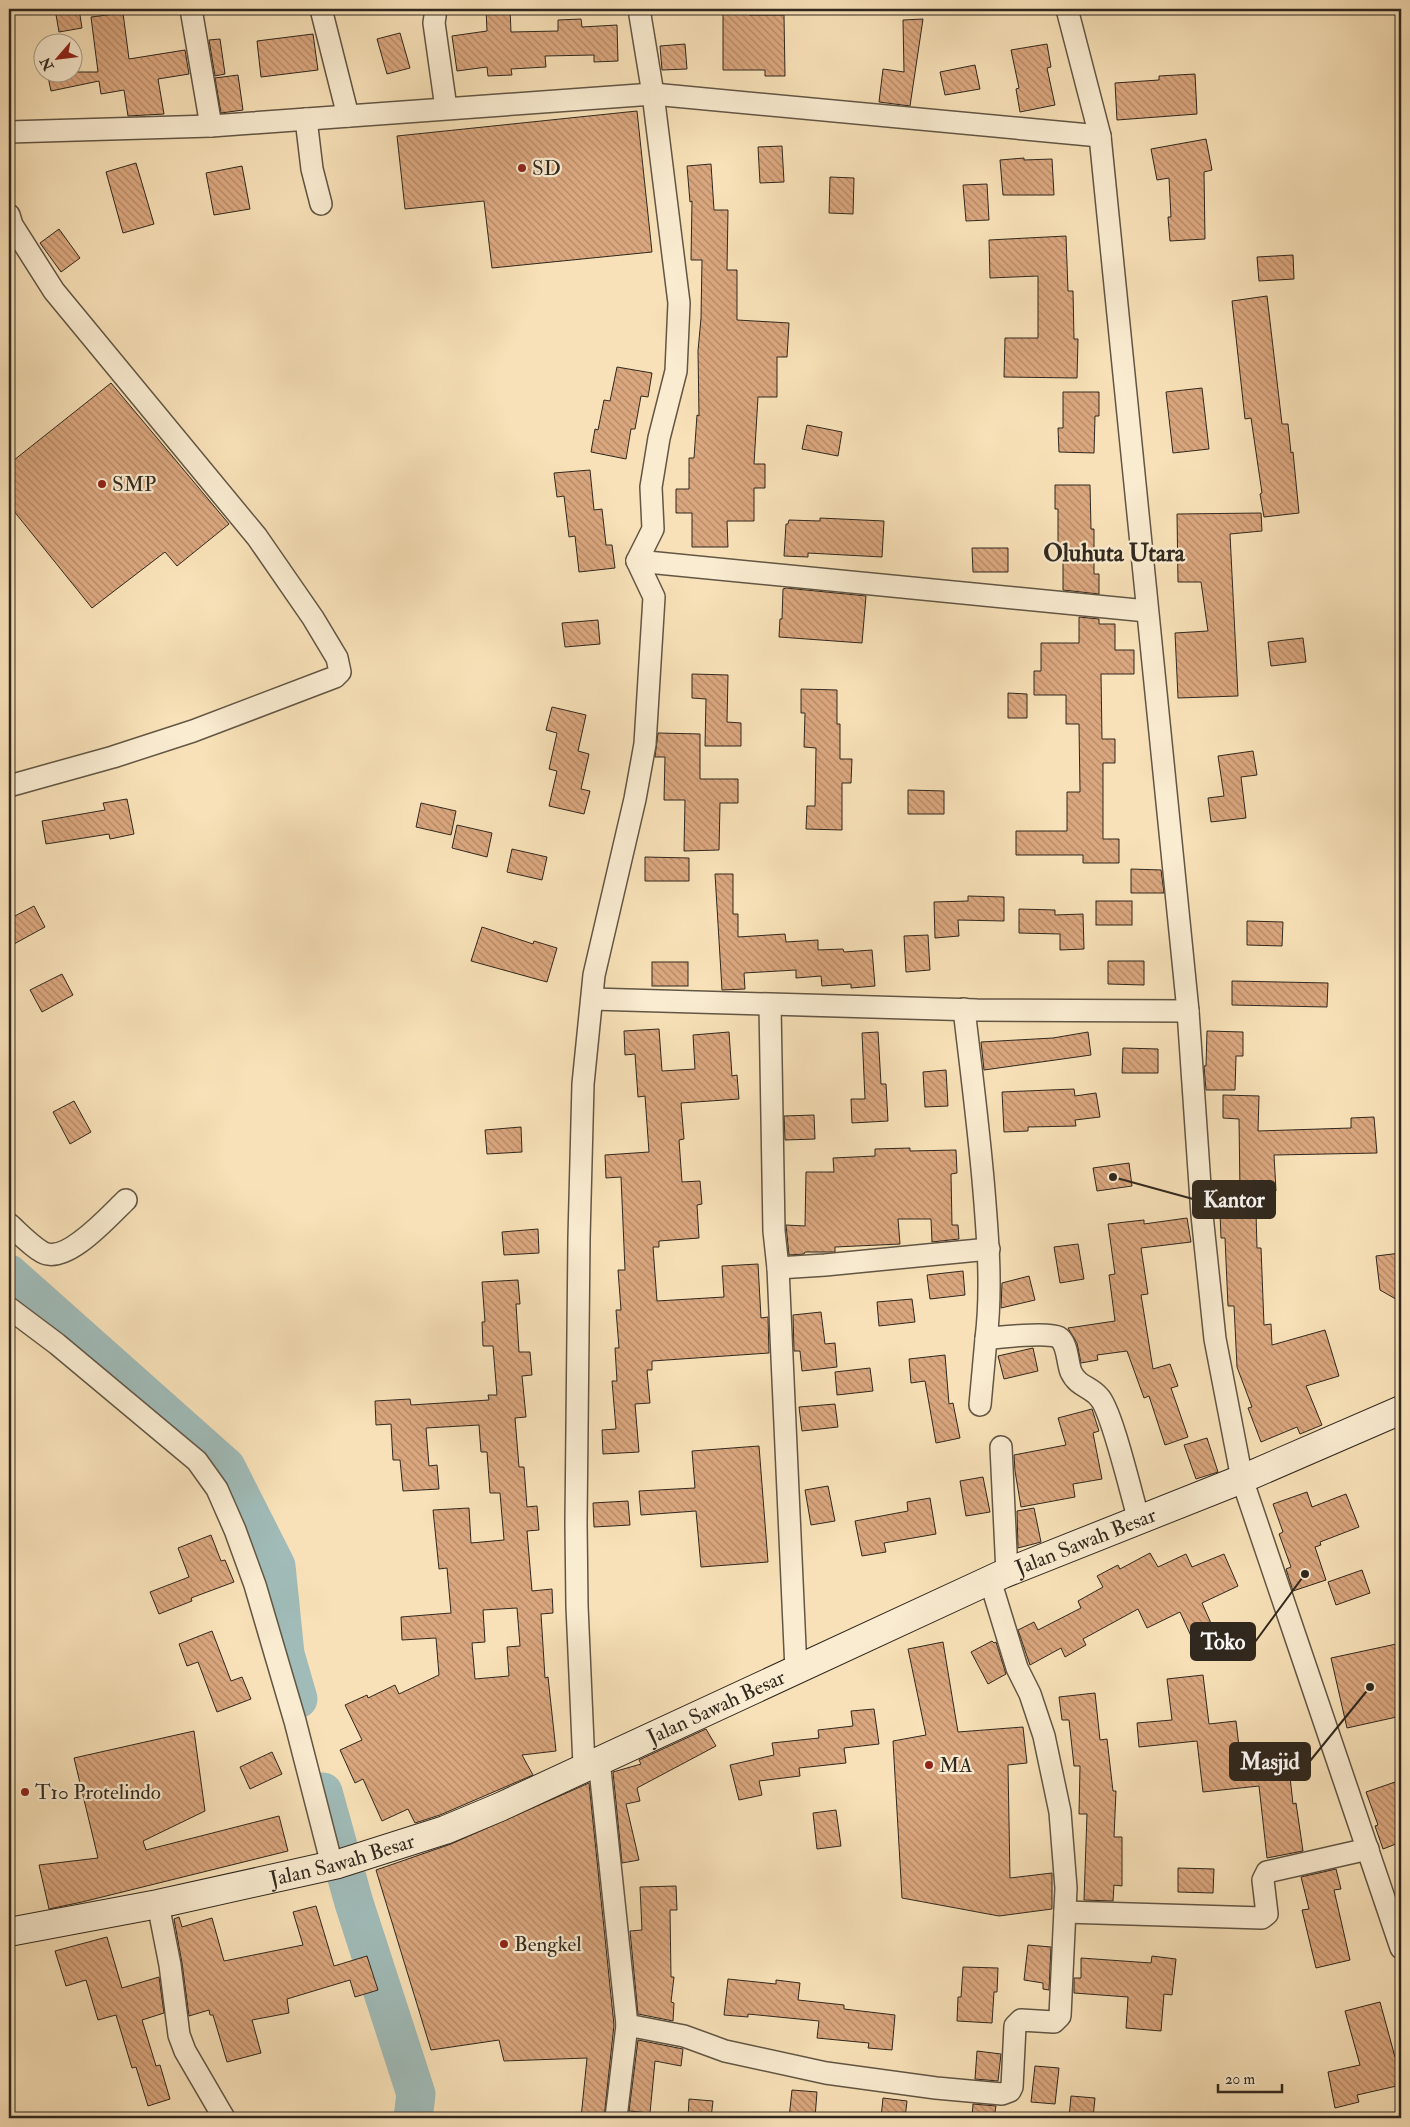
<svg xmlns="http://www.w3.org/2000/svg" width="1410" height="2127" font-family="'IM FELL Double Pica',serif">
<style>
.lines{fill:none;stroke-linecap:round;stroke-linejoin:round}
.river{stroke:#a0bbb8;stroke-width:39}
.building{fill:url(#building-back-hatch);stroke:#30281e;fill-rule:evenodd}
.minor-casing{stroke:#625644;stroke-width:24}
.secondary-casing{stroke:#30281e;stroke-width:30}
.minor{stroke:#faecd1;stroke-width:21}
.secondary{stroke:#faecd1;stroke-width:28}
.poi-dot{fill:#8f2418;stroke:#faecd1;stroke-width:2}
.labels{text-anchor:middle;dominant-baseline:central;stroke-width:4.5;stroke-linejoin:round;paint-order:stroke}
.poi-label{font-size:21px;fill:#30281e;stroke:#faecd1;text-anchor:start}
.street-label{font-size:21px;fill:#30281e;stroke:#faecd1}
.quarter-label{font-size:24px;font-weight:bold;fill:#30281e;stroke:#faecd1}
.leader{fill:none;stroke:#30281e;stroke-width:2}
.callout-dot{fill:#30281e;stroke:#faecd1;stroke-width:2}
.callout{fill:#30281e;stroke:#30281e;stroke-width:2}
.callout-label{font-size:22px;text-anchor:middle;font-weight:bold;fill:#fff}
</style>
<defs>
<pattern id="building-back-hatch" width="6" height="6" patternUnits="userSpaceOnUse" patternTransform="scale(1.25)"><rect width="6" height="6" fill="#dba77f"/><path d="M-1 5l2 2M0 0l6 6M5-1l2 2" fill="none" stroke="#b28867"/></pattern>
</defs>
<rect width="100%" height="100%" fill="#f8e1b8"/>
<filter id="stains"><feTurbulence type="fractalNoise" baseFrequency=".004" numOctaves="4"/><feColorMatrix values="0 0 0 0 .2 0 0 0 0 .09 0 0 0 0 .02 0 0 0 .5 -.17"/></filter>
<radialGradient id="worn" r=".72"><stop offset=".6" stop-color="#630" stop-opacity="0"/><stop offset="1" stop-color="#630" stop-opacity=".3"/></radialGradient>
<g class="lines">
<g class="river">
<polyline points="9,1274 226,1467 276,1566 285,1654 298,1699"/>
<polyline points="323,1792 354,1903 416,2094 413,2118"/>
</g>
</g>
<g class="building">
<polygon points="55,9 79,9 82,28 59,32"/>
<polygon points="486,9 510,9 511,32 558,31 558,20 581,19 582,27 617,25 618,61 594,62 594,55 545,56 546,67 511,69 512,75 488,76 487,67 457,71 452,36 487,31"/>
<polygon points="723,9 749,9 749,15 784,15 785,76 765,76 765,70 723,70"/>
<polygon points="123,13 129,59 185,50 189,74 158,79 164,114 128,116 124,90 101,94 99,81 51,91 47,72 98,72 91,17"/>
<polygon points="923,19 910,106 879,102 883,69 904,72 903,20"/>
<polygon points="400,33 410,68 387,74 377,39"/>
<polygon points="313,34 318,70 261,77 257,41"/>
<polygon points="220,39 225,74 215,76 209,40"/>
<polygon points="685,44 687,69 662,70 660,46"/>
<polygon points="1047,44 1051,67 1047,68 1055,105 1020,112 1016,89 1019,88 1011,50"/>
<polygon points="975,65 980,89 945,95 940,72"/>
<polygon points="1195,74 1197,114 1117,120 1115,83 1159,80 1159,76"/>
<polygon points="238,75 243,110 221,113 215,78"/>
<polygon points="637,111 652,252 492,268 484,201 405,209 397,136"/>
<polygon points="1206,139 1212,170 1204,172 1205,239 1170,241 1168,217 1171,217 1169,178 1157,180 1151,149"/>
<polygon points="782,146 784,182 760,183 758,147"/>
<polygon points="1024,158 1024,160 1052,159 1054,195 1003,195 1000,160"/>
<polygon points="136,163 154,224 123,233 106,172"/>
<polygon points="711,164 714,210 728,210 727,270 737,270 737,320 789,323 787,357 777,357 777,397 758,397 754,464 765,464 765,488 754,488 754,521 727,521 728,547 692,547 692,513 676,513 676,489 689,489 689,458 694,458 697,415 699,416 698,351 701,318 702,260 691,260 692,201 690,202 687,166"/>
<polygon points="242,166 250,209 214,215 206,173"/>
<polygon points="830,177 854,178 853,214 829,213"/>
<polygon points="987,184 989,220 966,221 963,185"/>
<polygon points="59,229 80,258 61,272 40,243"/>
<polygon points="1066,236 1068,291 1073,291 1074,339 1078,339 1077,378 1004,377 1005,338 1038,338 1038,276 990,278 989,240"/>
<polygon points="1293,255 1294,279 1259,281 1257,257"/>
<polygon points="1267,296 1282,424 1288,424 1291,453 1293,452 1299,513 1264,517 1260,494 1262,493 1251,418 1245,419 1232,301"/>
<polygon points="617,367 652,373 648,397 641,396 635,429 631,429 626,459 591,452 595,429 598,430 604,400 610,401"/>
<polygon points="111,383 229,524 177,566 165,552 92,608 9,505 9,464"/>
<polygon points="1202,388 1209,449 1173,453 1166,392"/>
<polygon points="1063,392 1099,392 1099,416 1095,416 1094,453 1059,452 1058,428 1063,428"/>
<polygon points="807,425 842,432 838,456 802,449"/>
<polygon points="590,470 594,510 602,509 606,545 612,545 615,568 579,572 575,536 569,537 564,496 557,497 554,473"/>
<polygon points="1055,485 1090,485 1091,529 1094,529 1094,574 1099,574 1099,594 1063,590 1063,553 1058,553 1058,509 1055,509"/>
<polygon points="1261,513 1262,531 1230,534 1238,696 1178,698 1175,633 1208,631 1201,582 1178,582 1177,514"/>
<polygon points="820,518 884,521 882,557 808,553 808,557 784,556 786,524 788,524 789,520 820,521"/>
<polygon points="972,548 1008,548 1008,572 973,572"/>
<polygon points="786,588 866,596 862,643 779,637 780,619 782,619 783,589"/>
<polygon points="1079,617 1099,619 1099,624 1115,624 1115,650 1134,650 1134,674 1101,674 1102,739 1115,739 1115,763 1103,763 1103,839 1119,839 1119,863 1083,863 1083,855 1016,855 1016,831 1067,831 1067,792 1080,792 1079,724 1066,724 1066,695 1034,695 1034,671 1041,671 1041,643 1079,643"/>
<polygon points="598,620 600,644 565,647 562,623"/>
<polygon points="1303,638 1306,662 1271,666 1268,642"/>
<polygon points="692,674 728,675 727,722 741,723 741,746 705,746 706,699 692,698"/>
<polygon points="801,689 837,690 837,724 840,724 840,759 852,759 851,783 842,783 842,830 806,829 807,806 815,806 816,748 804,747 805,713 801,713"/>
<polygon points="1008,693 1027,694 1027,718 1008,718"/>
<polygon points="552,707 586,715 578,751 589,754 581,789 590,791 584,814 549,806 557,771 549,769 557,733 546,730"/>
<polygon points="658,733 700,734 700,779 738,779 738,803 720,803 719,850 684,851 685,800 664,800 665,757 655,757"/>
<polygon points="1253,751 1257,775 1241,777 1246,818 1211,822 1208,798 1224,796 1218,756"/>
<polygon points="908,790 944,791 944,814 908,814"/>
<polygon points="127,799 134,834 110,839 109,834 46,844 42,821 105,810 103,803"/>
<polygon points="421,803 456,811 451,835 416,827"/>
<polygon points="457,825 492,833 487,857 452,848"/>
<polygon points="512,849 547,857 542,880 507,872"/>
<polygon points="645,857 689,858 689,881 645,881"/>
<polygon points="1131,869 1161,870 1164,893 1131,893"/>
<polygon points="715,874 733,874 733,914 738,914 738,937 785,934 786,942 818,940 818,950 843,949 844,952 872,950 875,986 851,988 851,984 822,986 821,976 796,978 796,970 744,973 745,989 722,990"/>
<polygon points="968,896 1004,897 1004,921 958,920 959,936 935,938 934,902 968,901"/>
<rect x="1096" y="901" width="36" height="24"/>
<polygon points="34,906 45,927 14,944 9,935 9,919"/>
<polygon points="1019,909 1055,910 1055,915 1083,914 1084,949 1060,950 1060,934 1019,933"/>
<polygon points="1247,921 1283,922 1282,946 1247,945"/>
<polygon points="482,927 533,944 534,941 557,948 547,982 471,961"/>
<polygon points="928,935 930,970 906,972 904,936"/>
<polygon points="1108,961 1144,961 1144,985 1108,984"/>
<rect x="652" y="962" width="36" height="24"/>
<polygon points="62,974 73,995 42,1012 30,990"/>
<polygon points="1232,981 1328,983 1327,1007 1232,1005"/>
<polygon points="659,1029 662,1071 695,1069 693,1035 729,1032 732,1076 737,1075 739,1099 681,1103 684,1139 679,1140 682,1182 700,1181 702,1204 697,1205 699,1238 659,1241 659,1247 653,1247 657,1301 724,1297 722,1266 758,1264 761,1318 768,1317 769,1353 652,1361 652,1370 647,1370 650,1403 635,1404 639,1452 603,1454 602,1430 616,1429 612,1381 617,1381 615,1348 619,1348 616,1310 621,1310 618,1270 625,1270 621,1177 606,1178 605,1155 649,1152 645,1096 638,1097 635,1054 625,1055 624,1031"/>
<polygon points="1207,1031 1243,1032 1243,1056 1236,1056 1235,1090 1206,1090 1204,1066 1206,1066"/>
<polygon points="878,1032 881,1084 886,1084 888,1121 852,1123 851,1099 865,1099 862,1033"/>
<polygon points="1088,1032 1091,1055 984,1070 981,1042 1053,1038"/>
<polygon points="1123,1048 1158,1049 1158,1073 1122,1073"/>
<polygon points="946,1070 948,1106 925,1107 923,1072"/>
<polygon points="1074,1089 1075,1096 1096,1093 1100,1117 1075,1120 1076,1126 1028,1127 1028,1131 1004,1132 1002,1092"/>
<polygon points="1223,1095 1259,1096 1258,1131 1351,1128 1351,1118 1374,1117 1377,1153 1274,1155 1276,1191 1240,1193 1239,1119 1223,1118"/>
<polygon points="74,1101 91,1132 70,1144 53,1112"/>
<polygon points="814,1115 815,1139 785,1140 784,1116"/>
<polygon points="521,1127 522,1152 487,1154 485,1130"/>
<polygon points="910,1148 910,1151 956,1150 957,1173 951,1174 952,1225 958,1225 959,1239 932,1242 931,1219 898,1219 900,1244 835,1247 835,1252 805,1252 804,1254 789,1255 786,1225 805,1226 806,1172 834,1172 833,1158 875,1156 875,1149"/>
<polygon points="1129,1163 1132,1186 1097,1191 1093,1168"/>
<polygon points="1256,1213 1257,1248 1261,1248 1264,1325 1271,1324 1272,1345 1325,1330 1339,1376 1306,1386 1322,1425 1300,1434 1297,1427 1261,1442 1248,1408 1252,1407 1237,1367 1234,1306 1228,1306 1225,1238 1221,1238 1220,1214"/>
<polygon points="1187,1218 1191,1242 1141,1248 1148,1294 1141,1295 1153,1369 1170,1364 1178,1386 1171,1388 1188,1437 1165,1445 1149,1396 1144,1398 1127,1351 1097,1355 1098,1360 1081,1363 1077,1343 1068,1328 1115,1321 1109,1275 1115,1274 1108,1224 1144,1220 1144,1224"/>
<polygon points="538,1229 539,1253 504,1255 502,1232"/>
<polygon points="1078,1244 1084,1279 1060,1283 1054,1247"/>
<polygon points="1401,1253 1401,1302 1380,1290 1376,1256"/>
<polygon points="963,1271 965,1295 930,1299 927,1275"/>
<polygon points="1029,1276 1035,1300 1001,1308 1002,1283"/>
<path d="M 518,1280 L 520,1304 L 516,1304 L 519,1352 L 530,1352 L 532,1375 L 522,1376 L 526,1417 L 515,1418 L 519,1467 L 524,1467 L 527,1507 L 537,1506 L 539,1530 L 527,1531 L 532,1591 L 552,1589 L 553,1613 L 541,1614 L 545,1678 L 548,1677 L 556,1751 L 522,1755 L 533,1775 L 440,1815 L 415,1823 L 408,1809 L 382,1821 L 363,1779 L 355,1783 L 340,1750 L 362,1740 L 345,1705 L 367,1695 L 368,1698 L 395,1685 L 399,1694 L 439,1675 L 436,1638 L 402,1640 L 401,1617 L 451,1613 L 447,1568 L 439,1569 L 433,1510 L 469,1508 L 471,1543 L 504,1540 L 500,1493 L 490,1493 L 487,1452 L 481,1452 L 479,1425 L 426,1428 L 429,1466 L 437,1465 L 439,1489 L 403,1491 L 400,1460 L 393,1460 L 391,1424 L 376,1425 L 375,1401 L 410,1399 L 411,1405 L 489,1400 L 488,1395 L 497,1395 L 493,1346 L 483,1346 L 482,1322 L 485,1322 L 482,1282 ZM 517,1608 L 520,1646 L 507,1647 L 509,1676 L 475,1679 L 472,1643 L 485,1642 L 483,1610 Z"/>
<polygon points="912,1299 915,1322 879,1326 877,1302"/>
<polygon points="821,1312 825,1344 835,1343 837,1367 802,1371 800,1351 794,1351 793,1315"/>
<polygon points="1033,1348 1038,1371 1004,1379 998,1356"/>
<polygon points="945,1355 949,1404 953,1403 960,1438 936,1443 925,1381 911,1383 909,1359"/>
<polygon points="870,1368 873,1391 837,1395 835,1372"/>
<polygon points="835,1404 838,1427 802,1431 799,1407"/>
<polygon points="1092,1409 1099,1431 1093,1433 1102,1479 1073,1484 1075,1497 1021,1507 1015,1471 1014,1455 1066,1445 1058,1418"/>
<polygon points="1207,1438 1218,1472 1196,1479 1184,1445"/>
<polygon points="759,1446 768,1562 701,1567 696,1511 641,1515 639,1491 695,1488 692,1451"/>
<polygon points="983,1477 990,1512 966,1516 960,1481"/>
<polygon points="828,1486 835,1521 811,1525 805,1490"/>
<polygon points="1307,1492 1312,1507 1346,1494 1359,1527 1320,1542 1321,1545 1315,1547 1326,1580 1293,1591 1286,1569 1291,1567 1279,1534 1283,1532 1273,1504"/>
<polygon points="930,1498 936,1534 884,1543 886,1552 862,1556 855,1521 908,1511 907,1502"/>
<polygon points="628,1501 630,1525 594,1527 593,1503"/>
<polygon points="1034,1508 1041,1542 1018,1548 1017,1511"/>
<polygon points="211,1535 221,1561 225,1560 234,1582 191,1598 192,1601 159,1614 150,1592 189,1577 178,1548"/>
<polygon points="1150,1553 1158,1567 1186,1554 1192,1567 1224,1554 1238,1586 1202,1603 1218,1639 1197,1649 1180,1612 1147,1628 1138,1609 1083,1639 1086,1645 1065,1657 1061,1648 1030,1665 1018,1630 1034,1622 1038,1630 1081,1608 1078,1601 1103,1587 1097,1576 1118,1565 1120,1569"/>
<polygon points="1362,1570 1370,1593 1336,1605 1328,1582"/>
<polygon points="212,1631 231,1681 242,1677 251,1699 217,1712 198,1662 187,1666 179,1644"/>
<polygon points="992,1641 994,1643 996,1642 1006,1674 988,1684 971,1652"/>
<polygon points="943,1642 958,1732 1023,1727 1027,1763 1008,1765 1010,1878 1052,1873 1052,1909 999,1916 902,1898 893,1741 926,1735 908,1649"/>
<polygon points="1401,1643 1401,1716 1347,1728 1331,1658"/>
<polygon points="1203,1675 1209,1724 1236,1721 1241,1764 1288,1759 1293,1804 1296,1803 1303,1851 1267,1858 1259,1786 1203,1792 1197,1741 1139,1747 1137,1723 1172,1720 1167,1679"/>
<polygon points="1095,1693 1100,1740 1107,1739 1113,1791 1116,1791 1114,1837 1122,1837 1122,1886 1114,1885 1113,1901 1084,1900 1087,1814 1079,1814 1080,1766 1074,1766 1069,1720 1062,1720 1059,1697"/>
<polygon points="874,1709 879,1744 844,1748 846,1763 799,1768 800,1776 759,1781 762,1795 739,1800 730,1765 774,1755 772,1743 819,1738 818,1730 853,1726 851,1711"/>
<polygon points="706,1729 716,1746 637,1788 640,1801 626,1804 639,1860 622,1863 613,1772 641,1764 639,1760"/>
<polygon points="194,1731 205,1811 143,1841 146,1850 279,1816 288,1851 82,1902 49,1909 39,1865 98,1858 74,1758"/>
<polygon points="272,1752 282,1774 250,1789 240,1767"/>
<polygon points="1401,1780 1401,1842 1383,1849 1375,1826 1378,1825 1366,1792"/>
<polygon points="589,1783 614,2025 604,2118 581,2118 587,2058 504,2061 499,2040 431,2050 376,1870 451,1844"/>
<polygon points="836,1810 841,1846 817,1849 813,1813"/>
<polygon points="1178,1868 1214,1869 1213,1893 1178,1892"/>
<polygon points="1336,1869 1341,1889 1334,1890 1350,1960 1316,1968 1302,1910 1309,1909 1301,1877"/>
<polygon points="676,1886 677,1910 670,1910 671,1977 674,1977 671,2002 674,2003 673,2021 638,2014 630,1931 642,1930 640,1887"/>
<polygon points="316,1906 334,1966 367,1956 378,1990 355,1997 350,1980 287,1999 289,2013 252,2020 261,2053 227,2062 213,2015 210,2015 209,2010 189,2016 182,1963 174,1919 179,1917 182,1927 212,1918 224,1961 303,1945 293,1912"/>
<polygon points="107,1937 122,1988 159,1977 164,2013 142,2020 156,2066 160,2065 170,2099 148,2106 136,2067 132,2068 116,2015 98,2020 86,1980 66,1986 55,1951"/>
<polygon points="1028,1945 1051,1947 1049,1990 1043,1989 1043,1983 1024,1980"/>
<polygon points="1152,1956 1176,1959 1172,1995 1164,1994 1161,2031 1126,2028 1128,1997 1074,1993 1074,1978 1081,1978 1081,1958 1151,1963"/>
<polygon points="963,1967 998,1968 997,1992 994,1992 992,2023 957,2021 958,1997 961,1997"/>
<polygon points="728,1979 776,1984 776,1980 800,1983 798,2000 844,2005 844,2009 895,2015 892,2050 868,2048 869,2043 817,2038 819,2021 748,2014 748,2017 724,2015"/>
<polygon points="1380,2002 1395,2057 1401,2055 1401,2085 1357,2095 1359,2102 1335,2108 1328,2072 1360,2065 1345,2011"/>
<polygon points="638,2040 683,2049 681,2066 655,2061 650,2113 629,2111"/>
<polygon points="977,2051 1001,2054 998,2081 975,2079"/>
<polygon points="1035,2066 1059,2068 1055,2104 1031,2102"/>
<polygon points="792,2090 817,2092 815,2118 789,2118"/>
<polygon points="1071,2096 1095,2098 1093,2118 1069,2118"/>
<polygon points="883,2098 907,2101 905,2118 881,2118"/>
<polygon points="689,2099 713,2101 711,2118 688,2118"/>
<polygon points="973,2104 996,2106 994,2118 972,2118"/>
</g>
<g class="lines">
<defs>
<g id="minor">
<polyline points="191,9 211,126"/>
<polyline points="321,9 348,116"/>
<polyline points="436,9 434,23 446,108"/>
<polyline points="1067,9 1100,136 1188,1011 1202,1215 1215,1339 1242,1479 1401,1948"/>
<polyline points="306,119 312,169 321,204"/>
<polyline points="9,132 211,126 653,94 1100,136"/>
<polyline points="9,215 12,225 54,291 257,537 313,618 337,658 340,672 335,677 193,731 113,757 9,786"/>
<polyline points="637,561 1147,611"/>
<polyline points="592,999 977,1010 1188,1011"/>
<polyline points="770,1005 774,1231 778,1268 796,1670"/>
<path d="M 964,1009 C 971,1069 979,1130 984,1191 C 988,1240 992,1290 986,1339 C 997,1337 1050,1332 1058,1337 C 1068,1343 1067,1362 1071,1372 C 1078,1387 1090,1386 1099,1397 C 1112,1410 1132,1498 1139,1520"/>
<path d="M 9,1224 C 19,1233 30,1245 42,1252 C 66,1266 110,1215 126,1200"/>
<polyline points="778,1268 825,1265 989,1249"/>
<polyline points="9,1308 57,1344 197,1461 217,1489 235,1530 255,1585 295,1721 332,1865"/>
<polyline points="980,1405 986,1339"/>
<polyline points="1001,1447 1007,1573"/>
<polyline points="599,1760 627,2025 616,2118"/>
<polyline points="584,1766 577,1606 576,1523 579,1238 583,1084 594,975 635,799 645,744 654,597 637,561 653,529 651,487 659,438 676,371 679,303 653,94 639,9"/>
<polyline points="158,1904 170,1965 179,2035 185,2051 224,2118"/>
<polyline points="1065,1912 1262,1918 1267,1914 1263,1880 1267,1872 1368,1849"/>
<polyline points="627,2025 684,2036 725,2051 826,2073 936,2088 1002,2094 1010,2091 1012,2087 1015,2026 1021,2020 1054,2022 1060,2016 1066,1888 1060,1812 1044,1736 1030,1694 1017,1668 990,1580"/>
</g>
<g id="secondary">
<path id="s1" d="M 9,1932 L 158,1904 L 338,1864 L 445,1830 L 500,1807 L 1003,1574 L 1242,1479 L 1401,1410"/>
</g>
</defs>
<use href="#minor" class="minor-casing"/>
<use href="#secondary" class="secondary-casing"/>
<use href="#minor" class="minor"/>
<use href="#secondary" class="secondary"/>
</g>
<g class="poi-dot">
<circle cx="522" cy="168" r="5"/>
<circle cx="102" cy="484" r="5"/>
<circle cx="929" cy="1765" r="5"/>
<circle cx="25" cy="1792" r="5"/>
<circle cx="504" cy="1944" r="5"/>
</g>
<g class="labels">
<g class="poi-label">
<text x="532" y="168">SD</text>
<text x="112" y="484">SMP</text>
<text x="939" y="1765">MA</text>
<text x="35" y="1792">T10 Protelindo</text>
<text x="514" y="1944">Bengkel</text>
</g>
<g class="street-label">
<text stroke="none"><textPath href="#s1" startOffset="1151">Jalan Sawah Besar</textPath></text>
<text stroke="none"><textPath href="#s1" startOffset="746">Jalan Sawah Besar</textPath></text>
<text stroke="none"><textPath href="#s1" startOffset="341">Jalan Sawah Besar</textPath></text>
</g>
<g class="quarter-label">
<text x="1114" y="553">Oluhuta Utara</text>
</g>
</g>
<path class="leader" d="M1113 1177L1193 1199M1305 1574L1255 1642M1370 1687L1310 1761"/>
<g class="callout-dot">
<circle cx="1113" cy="1177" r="5"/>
<circle cx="1305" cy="1574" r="5"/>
<circle cx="1370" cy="1687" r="5"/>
</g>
<g class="callout">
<rect x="1193" y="1181" width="82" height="37" rx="5"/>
<rect x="1191" y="1623" width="64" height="37" rx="5"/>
<rect x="1230" y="1743" width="80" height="37" rx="5"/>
</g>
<g class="callout-label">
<text x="1234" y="1207">Kantor</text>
<text x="1223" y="1649">Toko</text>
<text x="1270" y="1769">Masjid</text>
</g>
<rect width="1410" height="2127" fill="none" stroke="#f8e1b8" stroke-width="30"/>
<rect x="10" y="10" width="1390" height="2107" fill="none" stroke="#30281e" stroke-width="2.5"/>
<rect x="15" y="15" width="1380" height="2097" fill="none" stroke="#30281e"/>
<g transform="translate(58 58) rotate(242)"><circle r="24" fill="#faecd1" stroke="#a99e89"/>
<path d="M0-4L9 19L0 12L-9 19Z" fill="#8f2418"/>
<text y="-8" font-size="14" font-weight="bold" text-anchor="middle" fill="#30281e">N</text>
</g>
<path d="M1218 2084v8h64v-8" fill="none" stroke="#30281e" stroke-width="2.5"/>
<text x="1225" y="2084" font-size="15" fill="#30281e" stroke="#faecd1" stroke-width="4" paint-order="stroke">20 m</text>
<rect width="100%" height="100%" filter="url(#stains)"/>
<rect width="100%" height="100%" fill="url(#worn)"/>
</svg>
